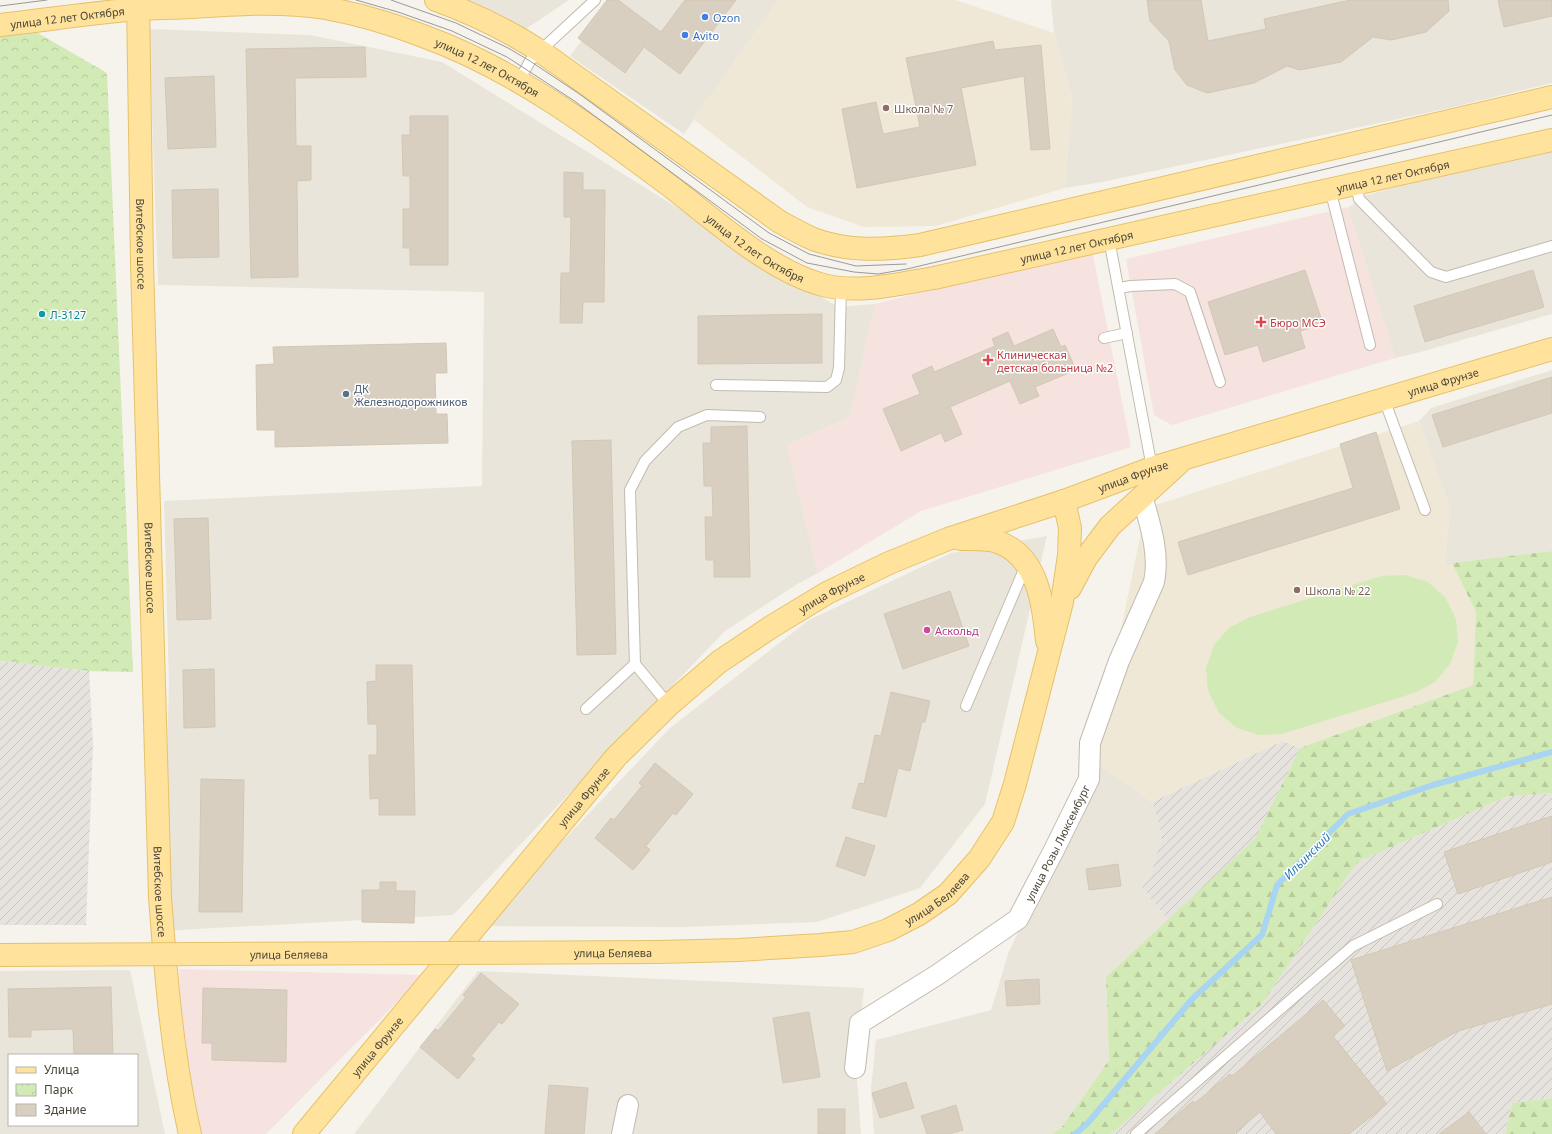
<svg xmlns="http://www.w3.org/2000/svg" width="1552" height="1134" font-family="'Noto Sans',sans-serif">
<style>
.residential{fill:#eae5da;fill-rule:evenodd}
.industrial{fill:url(#industrial-furrows)}
.education{fill:#efe8d6}
.medical{fill:#f6e3e0}
.forest{fill:url(#forest-firs)}
.park{fill:url(#park-crowns)}
.pitch{fill:#d2eab5}
.lines{fill:none;stroke-linecap:round;stroke-linejoin:round}
.stream{stroke:#a9d4f2;stroke-width:6}
.building{fill:#d8cfc1;stroke:#d3c7b4}
.service-casing{stroke:#c2bbae;stroke-width:12}
.minor-casing{stroke:#c2bbae;stroke-width:22}
.primary-casing{stroke:#e6c16a;stroke-width:24}
.service{stroke:#fff;stroke-width:10}
.minor{stroke:#fff;stroke-width:20}
.primary{stroke:#ffe39c;stroke-width:22}
.tram{stroke:#9a9a9a;stroke-width:1}
.primary-bridge-casing{stroke:#e6c16a;stroke-width:24;stroke-linecap:butt}
.primary-bridge{stroke:#ffe39c;stroke-width:22}
.shop-dot{fill:#3f7fe0;stroke:#fff;stroke-width:1.5}
.education-dot{fill:#8d6e63;stroke:#fff;stroke-width:1.5}
.culture-dot{fill:#0f9aa8;stroke:#fff;stroke-width:1.5}
.health-dot{fill:#e0444e;stroke:#fff;stroke-width:1.5}
.service-dot{fill:#5c6f8a;stroke:#fff;stroke-width:1.5}
.hotel-dot{fill:#d1479c;stroke:#fff;stroke-width:1.5}
.labels{text-anchor:middle;dominant-baseline:central;stroke-width:3;stroke-linejoin:round;paint-order:stroke}
.street-label{font-size:11px;fill:#4b4439;stroke:#fff}
.shop-label{font-size:11px;fill:#366cbe;stroke:#fff;text-anchor:start}
.education-label{font-size:11px;fill:#785e54;stroke:#fff;text-anchor:start}
.culture-label{font-size:11px;fill:#0d838f;stroke:#fff;text-anchor:start}
.health-label{font-size:11px;fill:#be3a42;stroke:#fff;text-anchor:start}
.service-label{font-size:11px;fill:#4e5e75;stroke:#fff;text-anchor:start}
.hotel-label{font-size:11px;fill:#b23c85;stroke:#fff;text-anchor:start}
.water-label{font-size:12px;font-style:italic;fill:#2e7ab2;stroke:#fff}
</style>
<defs>
<pattern id="industrial-furrows" width="10" height="10" patternUnits="userSpaceOnUse"><rect width="10" height="10" fill="#e6e2dd"/><path d="M-1 1l2-2M0 10L10 0M9 11l2-2" fill="none" stroke="#c7c3be"/></pattern>
<pattern id="forest-firs" width="22" height="20" patternUnits="userSpaceOnUse"><rect width="22" height="20" fill="#d2eab5"/><path d="M5 1l3.5 6h-7zM16 11l3.5 6h-7z" fill="#b6ca9c"/></pattern>
<pattern id="park-crowns" width="20" height="18" patternUnits="userSpaceOnUse"><rect width="20" height="18" fill="#d2eab5"/><path d="M2 6a3 3 0 1 1 6 0M12 15a3 3 0 1 1 6 0" fill="none" stroke="#b6ca9c"/></pattern>
</defs>
<rect width="100%" height="100%" fill="#f6f3ec"/>
<g class="residential">
<polygon points="440,0 569,0 508,41"/>
<polygon points="612,0 778,0 684,134 570,56"/>
<polygon points="1051,0 1552,0 1552,83 1445,109 1102,182 1065,188 1072,97 1054,33"/>
<polygon points="149,29 310,35 442,62 838,307 875,304 850,417 787,445 818,573 799,583 725,631 453,915 162,931 169,684 164,501 482,486 484,292 158,285"/>
<polygon points="1552,146 1552,314 1417,353 1395,358 1348,208 1363,196"/>
<polygon points="1552,370 1552,551 1452,563 1444,568 1450,509 1419,421 1431,408"/>
<polygon points="1047,536 985,804 920,888 817,922 684,927 482,926 670,728 809,620 951,553"/>
<polygon points="1094,761 1152,802 1162,836 1152,871 1142,887 1168,920 1106,977 1109,1060 1062,1127 1052,1134 874,1134 871,1089 876,1040 991,1010 1008,954 1086,789"/>
<path d="M 130,970 L 165,1134 L 0,1134 L 0,971 ZM 9,1055 L 137,1055 L 137,1125 L 9,1125 Z"/>
<polygon points="478,971 864,988 856,1067 861,1134 354,1134"/>
</g>
<g class="industrial">
<polygon points="0,661 89,671 93,744 86,925 0,925"/>
<polygon points="1282,741 1300,748 1256,839 1168,920 1142,887 1152,871 1162,836 1152,802"/>
<polygon points="1552,793 1552,1098 1512,1103 1505,1134 1111,1134 1262,1004 1357,862 1508,796"/>
</g>
<g class="education">
<polygon points="778,0 956,0 1054,33 1072,97 1065,188 936,226 864,227 807,207 693,119"/>
<polygon points="1419,421 1450,509 1444,567 1452,563 1476,612 1473,685 1300,748 1282,741 1152,802 1094,761 1146,508"/>
</g>
<g class="medical">
<polygon points="1348,207 1395,358 1172,425 1154,415 1126,259"/>
<polygon points="1092,250 1131,447 921,511 818,573 787,445 850,417 875,304"/>
<polygon points="179,969 424,975 266,1134 200,1134 185,1086"/>
</g>
<g class="forest">
<polygon points="1552,551 1552,793 1508,796 1357,862 1262,1004 1111,1134 1052,1134 1062,1127 1109,1060 1106,977 1255,839 1300,748 1473,685 1476,612 1452,563"/>
<polygon points="1552,1098 1552,1134 1505,1134 1512,1103"/>
</g>
<polygon class="park" points="0,29 31,29 107,73 133,672 89,671 0,661"/>
<polygon class="pitch" points="1405,575 1428,582 1445,597 1456,619 1458,642 1450,664 1435,682 1414,693 1282,734 1259,735 1237,728 1219,713 1208,691 1206,668 1214,645 1229,628 1250,617 1382,576"/>
<g class="lines">
<polyline class="stream" points="1075,1134 1087,1124 1193,998 1262,935 1277,885 1348,814 1433,785 1552,752"/>
</g>
<g class="building">
<polygon points="607,0 618,0 661,32 685,0 736,0 680,74 644,47 625,73 578,38"/>
<polygon points="1147,0 1201,0 1208,41 1266,29 1264,19 1350,0 1448,0 1449,11 1426,32 1391,40 1373,37 1341,62 1300,70 1287,66 1254,83 1207,93 1187,85 1175,70 1169,41 1150,21"/>
<polygon points="1498,0 1552,0 1552,16 1504,27"/>
<polygon points="993,41 995,50 1041,45 1050,149 1031,150 1024,76 961,88 976,165 857,188 842,109 876,102 883,134 920,127 906,58"/>
<polygon points="365,47 366,77 295,78 296,146 311,146 311,180 297,181 298,277 251,278 246,49"/>
<polygon points="214,76 216,147 168,149 165,78"/>
<polygon points="410,116 448,116 448,265 410,265 410,248 403,248 403,209 410,209 410,176 403,176 402,135 410,135"/>
<polygon points="564,172 583,173 583,190 605,190 604,302 583,302 582,323 560,323 561,273 570,273 571,217 564,217"/>
<polygon points="218,189 219,257 173,258 172,190"/>
<polygon points="1305,270 1323,324 1300,331 1305,348 1263,362 1258,345 1225,355 1208,302"/>
<polygon points="1533,270 1544,307 1425,342 1414,306"/>
<polygon points="822,314 822,363 698,364 698,316"/>
<polygon points="1053,329 1061,347 1065,345 1076,370 1035,387 1039,396 1020,404 1010,381 950,407 962,434 945,442 941,433 901,451 883,409 920,394 912,375 932,366 934,372 995,346 992,339 1008,332 1014,346"/>
<polygon points="446,343 447,373 435,373 436,414 447,414 448,443 275,447 275,430 257,430 256,365 274,364 273,347"/>
<polygon points="1552,377 1552,413 1443,447 1432,415"/>
<polygon points="747,426 750,577 714,577 714,560 706,560 705,517 713,517 712,486 704,486 703,443 711,443 711,427"/>
<polygon points="1376,432 1400,509 1188,575 1178,542 1353,488 1340,444"/>
<polygon points="611,440 616,654 577,655 572,441"/>
<polygon points="208,518 211,619 177,620 174,519"/>
<polygon points="950,591 969,646 903,669 884,614"/>
<polygon points="376,665 412,665 415,815 379,815 379,798 370,799 369,755 377,755 377,724 368,724 367,682 376,681"/>
<polygon points="214,669 215,727 184,728 183,670"/>
<polygon points="891,692 930,701 925,722 922,722 910,771 898,768 886,817 852,808 859,783 864,784 875,735 881,736"/>
<polygon points="655,763 693,794 676,815 673,813 646,846 650,850 633,870 595,838 611,818 614,820 642,786 639,783"/>
<polygon points="201,779 244,780 242,912 199,912"/>
<polygon points="1552,816 1552,862 1458,894 1444,852"/>
<polygon points="846,837 875,846 865,876 836,866"/>
<polygon points="1118,864 1121,886 1089,890 1086,869"/>
<polygon points="380,882 396,882 396,891 415,891 414,923 362,922 362,890 380,890"/>
<polygon points="1552,897 1552,1004 1458,1031 1387,1071 1351,960"/>
<polygon points="481,973 519,1004 502,1024 499,1022 471,1056 475,1059 458,1079 420,1047 435,1029 438,1031 466,997 463,995"/>
<polygon points="1039,979 1040,1004 1007,1006 1005,981"/>
<polygon points="111,987 113,1055 74,1055 73,1029 31,1030 31,1037 9,1037 8,989"/>
<polygon points="203,988 287,990 286,1062 212,1060 212,1043 202,1043"/>
<polygon points="1323,1000 1345,1026 1333,1036 1387,1104 1349,1134 1276,1134 1260,1112 1234,1134 1155,1134 1193,1101 1195,1103 1230,1074 1232,1076"/>
<polygon points="809,1012 820,1077 783,1083 773,1018"/>
<polygon points="906,1082 914,1108 880,1118 872,1093"/>
<polygon points="549,1085 588,1088 584,1134 545,1134"/>
<polygon points="956,1105 963,1130 949,1134 927,1134 921,1116"/>
<rect x="818" y="1109" width="27" height="25"/>
<polygon points="1469,1112 1486,1134 1439,1134"/>
</g>
<g class="lines">
<defs>
<g id="service">
<polyline points="519,81 530,61 540,51 595,0"/>
<polyline points="1356,184 1359,199 1431,272 1446,277 1552,246"/>
<polyline points="1330,189 1370,345"/>
<polyline points="1109,239 1152,468"/>
<polyline points="1119,288 1131,286 1175,284 1190,292 1220,382"/>
<polyline points="1104,338 1127,333"/>
<polyline points="716,385 827,387 836,380 839,368 841,288"/>
<polyline points="1384,399 1425,510"/>
<polyline points="669,705 635,664 630,490 645,461 678,427 707,415 760,417"/>
<polyline points="966,706 1023,572 1030,569"/>
<polyline points="586,709 635,664"/>
<polyline points="1136,1134 1353,946 1437,904"/>
</g>
<g id="minor">
<path id="s1" d="M 855,1068 L 860,1023 L 937,975 L 1018,919 L 1054,850 L 1089,779 L 1090,743 L 1119,661 L 1154,582 C 1160,554 1150,524 1142,496"/>
<polyline points="622,1134 628,1105"/>
</g>
<g id="primary">
<path id="s2" d="M 138,0 L 142,262 L 160,897 C 166,976 172,1056 190,1134"/>
<path d="M 436,0 C 472,13 507,30 540,51 L 780,222 C 791,228 802,234 813,239 C 848,252 884,250 920,245 L 1552,97"/>
<path id="s3" d="M 0,25 C 46,20 91,13 137,9 C 155,8 174,8 193,7 C 236,4 281,1 325,8 C 358,14 392,24 423,36 C 514,69 593,128 670,186 C 713,219 770,271 823,285 C 860,294 897,284 934,278 L 1552,140"/>
<path d="M 961,539 C 972,539 984,538 995,541 C 1038,554 1043,603 1047,641"/>
<polyline points="1070,588 1086,558 1110,526 1179,463"/>
<path id="s4" d="M 658,952 L 738,950 L 820,945 L 853,942 L 888,930 L 919,914 L 948,894 L 979,859 L 1003,822 L 1015,784 L 1062,602 L 1069,555 L 1070,528 L 1064,501"/>
<path id="s5" d="M 304,1134 L 616,757 L 669,705 L 719,662 L 771,627 L 827,593 L 889,563 L 948,539 L 1064,501 L 1152,468 L 1552,349"/>
</g>
</defs>
<use href="#service" class="service-casing"/>
<use href="#minor" class="minor-casing"/>
<use href="#primary" class="primary-casing"/>
<use href="#service" class="service"/>
<use href="#minor" class="minor"/>
<use href="#primary" class="primary"/>
<g class="tram">
<polyline points="356,0 398,12 452,31 507,57 573,100 762,239 807,263 854,272 878,274 907,269 1552,115"/>
<polyline points="391,0 456,23 508,48 530,61 578,93 769,233 809,254 856,266 906,264"/>
<polyline points="0,6 47,0"/>
</g>
<defs>
<g id="primary-bridge">
<path id="s6" d="M 0,955 L 658,952"/>
</g>
</defs>
<use href="#primary-bridge" class="primary-bridge-casing"/>
<use href="#primary-bridge" class="primary-bridge"/>
</g>
<g class="shop-dot">
<circle cx="705" cy="17" r="4"/>
<circle cx="685" cy="35" r="4"/>
</g>
<g class="education-dot">
<circle cx="886" cy="108" r="4"/>
<circle cx="1297" cy="590" r="4"/>
</g>
<circle class="culture-dot" cx="42" cy="314" r="4"/>
<g class="health-dot">
<path d="M1259 316h4v4h4v4h-4v4h-4v-4h-4v-4h4z"/>
<path d="M986 354h4v4h4v4h-4v4h-4v-4h-4v-4h4z"/>
</g>
<circle class="service-dot" cx="346" cy="394" r="4"/>
<circle class="hotel-dot" cx="927" cy="630" r="4"/>
<g class="labels">
<g class="street-label">
<text stroke="none"><textPath href="#s3" startOffset="68">улица 12 лет Октября</textPath></text>
<text stroke="none"><textPath href="#s3" startOffset="500">улица 12 лет Октября</textPath></text>
<text stroke="none"><textPath href="#s3" startOffset="1484">улица 12 лет Октября</textPath></text>
<text stroke="none"><textPath href="#s2" startOffset="244">Витебское шоссе</textPath></text>
<text stroke="none"><textPath href="#s3" startOffset="824">улица 12 лет Октября</textPath></text>
<text stroke="none"><textPath href="#s3" startOffset="1160">улица 12 лет Октября</textPath></text>
<text stroke="none"><textPath href="#s5" startOffset="1410">улица Фрунзе</textPath></text>
<text stroke="none"><textPath href="#s5" startOffset="1086">улица Фрунзе</textPath></text>
<text stroke="none"><textPath href="#s2" startOffset="568">Витебское шоссе</textPath></text>
<text stroke="none"><textPath href="#s5" startOffset="762">улица Фрунзе</textPath></text>
<text stroke="none"><textPath href="#s5" startOffset="438">улица Фрунзе</textPath></text>
<text stroke="none"><textPath href="#s1" startOffset="320">улица Розы Люксембург</textPath></text>
<text stroke="none"><textPath href="#s2" startOffset="892">Витебское шоссе</textPath></text>
<text stroke="none"><textPath href="#s4" startOffset="291">улица Беляева</textPath></text>
<text stroke="none"><textPath href="#s6" startOffset="613">улица Беляева</textPath></text>
<text stroke="none"><textPath href="#s6" startOffset="289">улица Беляева</textPath></text>
<text stroke="none"><textPath href="#s5" startOffset="114">улица Фрунзе</textPath></text>
</g>
<g class="shop-label">
<text x="713" y="17">Ozon</text>
<text x="693" y="35">Avito</text>
</g>
<g class="education-label">
<text x="894" y="108">Школа № 7</text>
<text x="1305" y="590">Школа № 22</text>
</g>
<g class="culture-label">
<text x="50" y="314">Л-3127</text>
</g>
<g class="health-label">
<text x="1270" y="322">Бюро МСЭ</text>
<text x="997" y="354">Клиническая<tspan x="997" dy="13">детская больница №2</tspan></text>
</g>
<g class="service-label">
<text x="354" y="388">ДК<tspan x="354" dy="13">Железнодорожников</tspan></text>
</g>
<g class="hotel-label">
<text x="935" y="630">Аскольд</text>
</g>
<g class="water-label">
<text transform="translate(1307 856) rotate(-45)">Ильинский</text>
</g>
</g>
<rect x="8" y="1054" width="130" height="72" fill="#ffffff" stroke="#b7b4b0"/>
<rect x="16" y="1067" width="20" height="6" fill="#ffe39c" stroke="#b7b4b0"/>
<text x="44" y="1074" font-size="12" fill="#4b4439">Улица</text>
<rect x="16" y="1084" width="20" height="12" fill="url(#park-crowns)" stroke="#b7b4b0"/>
<text x="44" y="1094" font-size="12" fill="#4b4439">Парк</text>
<rect x="16" y="1104" width="20" height="12" fill="#d8cfc1" stroke="#b7b4b0"/>
<text x="44" y="1114" font-size="12" fill="#4b4439">Здание</text>
</svg>
